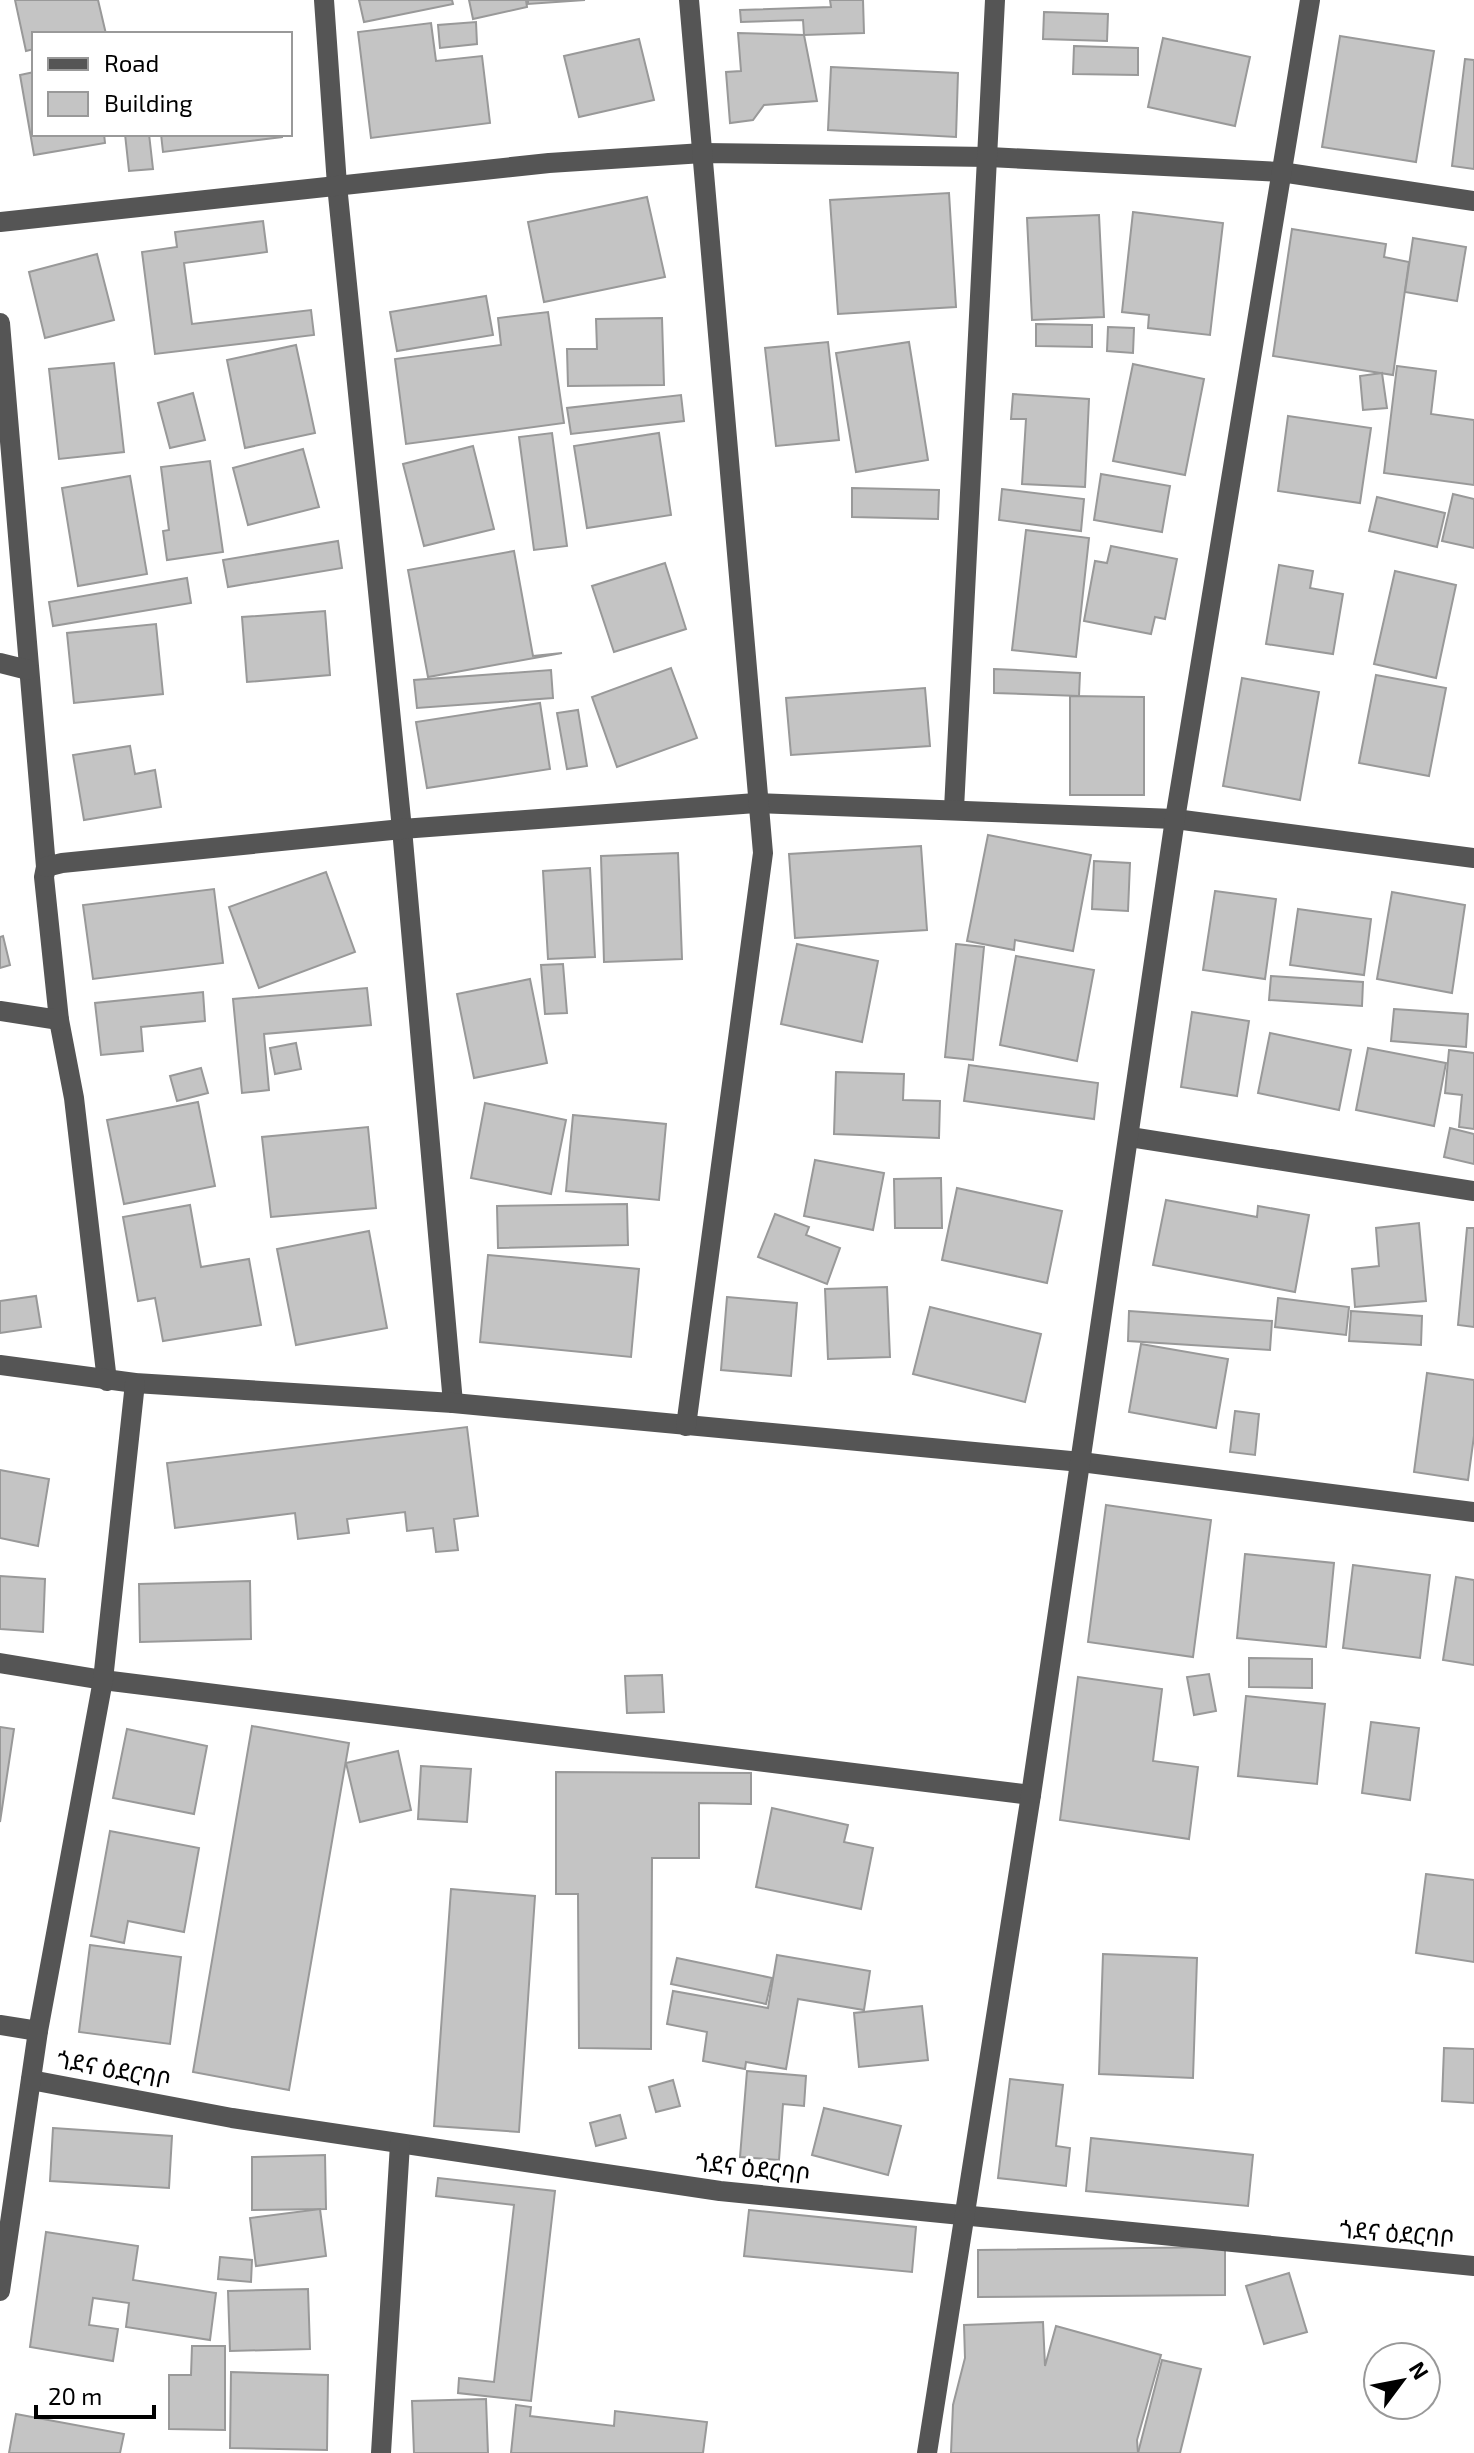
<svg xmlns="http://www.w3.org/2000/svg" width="1474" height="2453" font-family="'Exo 2','Noto Sans Ethiopic',sans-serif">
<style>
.building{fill:#c4c4c4;stroke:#999;stroke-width:2}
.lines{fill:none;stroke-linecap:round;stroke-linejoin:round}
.minor{stroke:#555;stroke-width:20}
.labels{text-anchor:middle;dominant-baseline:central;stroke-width:6;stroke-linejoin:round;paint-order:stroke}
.street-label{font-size:24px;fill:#000;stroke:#fff}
</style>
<rect width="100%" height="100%" fill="#fff"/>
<g class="building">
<polygon points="15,0 98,0 106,34 34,34 34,49 26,51"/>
<polygon points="359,0 452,0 453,4 364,22"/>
<polygon points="469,0 526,0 527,7 473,19"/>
<polygon points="528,0 585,0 528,4"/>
<polygon points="830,0 863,0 864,33 804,35 803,20 741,22 740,10 831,7"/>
<polygon points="1044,12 1108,14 1107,41 1043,39"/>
<polygon points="476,22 477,44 440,48 438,25"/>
<polygon points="431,23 436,61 482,56 490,123 371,138 358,32"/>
<polygon points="738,33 804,35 817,101 764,105 753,120 730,123 726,72 741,71"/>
<polygon points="1340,36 1434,51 1416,162 1322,147"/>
<polygon points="1163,38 1250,57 1235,126 1148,107"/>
<polygon points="639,39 654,100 579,117 564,56"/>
<polygon points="1074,46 1138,48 1138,75 1073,74"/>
<polygon points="1465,59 1474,60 1474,169 1452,166"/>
<polygon points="831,67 958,73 956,137 828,130"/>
<polygon points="34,72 34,134 104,134 105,143 34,155 20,75"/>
<polygon points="125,134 149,134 153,169 129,171"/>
<polygon points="161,134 282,134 282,137 163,152"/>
<polygon points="949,193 956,307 838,314 830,200"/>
<polygon points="647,197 665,277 544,302 528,222"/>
<polygon points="1133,212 1223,223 1210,335 1148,328 1149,315 1122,312"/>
<polygon points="1099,215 1104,317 1032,320 1027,218"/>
<polygon points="263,221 267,252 184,263 192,324 311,310 314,335 155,354 142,252 177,247 175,232"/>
<polygon points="1292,229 1386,244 1384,257 1409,262 1393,375 1273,356"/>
<polygon points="1413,238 1466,247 1457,301 1405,292"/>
<polygon points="97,254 114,320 45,338 29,272"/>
<polygon points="486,296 493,335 397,351 390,312"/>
<polygon points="548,312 564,423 406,444 395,359 501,345 498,318"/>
<polygon points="662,318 664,385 568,386 567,349 597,349 596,319"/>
<polygon points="1036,324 1092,325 1092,347 1036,346"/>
<polygon points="1108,327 1134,328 1133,353 1107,351"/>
<polygon points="828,342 839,440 776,446 765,348"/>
<polygon points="909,342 928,460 856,472 836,353"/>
<polygon points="296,345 315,433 245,448 227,360"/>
<polygon points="114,363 124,452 59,459 49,369"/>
<polygon points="1133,364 1204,379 1185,475 1113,461"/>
<polygon points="1397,366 1436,371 1431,414 1474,420 1474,485 1384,473"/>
<polygon points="1382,373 1387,408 1363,410 1360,376"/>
<polygon points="193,393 205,440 170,448 158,403"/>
<polygon points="1013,394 1089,399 1085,487 1022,484 1026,419 1011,419"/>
<polygon points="681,395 684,421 571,434 567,408"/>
<polygon points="1288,416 1371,428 1360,503 1278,491"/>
<polygon points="552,433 567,546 534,550 519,437"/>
<polygon points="659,433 671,515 587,528 574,446"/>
<polygon points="473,446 494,529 424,546 403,464"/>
<polygon points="303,449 319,507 248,525 233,468"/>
<polygon points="210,461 223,552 167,560 163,531 169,530 161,467"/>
<polygon points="1101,474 1170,486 1162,532 1094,520"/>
<polygon points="130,476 147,574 78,586 62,488"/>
<polygon points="852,488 939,490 938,519 852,517"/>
<polygon points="1002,489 1084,499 1081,531 999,520"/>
<polygon points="1453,494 1474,499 1474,548 1442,541"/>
<polygon points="1377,497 1445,513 1437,547 1369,531"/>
<polygon points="1026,530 1089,538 1076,657 1012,650"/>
<polygon points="338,541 342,568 228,587 223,560"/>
<polygon points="1111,546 1177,559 1165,619 1155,617 1151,634 1084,621 1095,561 1107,563"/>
<polygon points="514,551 533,656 562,653 428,677 408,570"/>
<polygon points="665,563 686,629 614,652 592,586"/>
<polygon points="1279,565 1313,571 1310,588 1343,594 1333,654 1266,644"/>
<polygon points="1395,571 1456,585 1436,678 1374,664"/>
<polygon points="187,578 191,603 53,626 49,602"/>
<polygon points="325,611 330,675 247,682 242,617"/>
<polygon points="156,624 163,694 74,703 67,633"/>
<polygon points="671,668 697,738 617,767 592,697"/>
<polygon points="994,669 1080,673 1079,696 994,693"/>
<polygon points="551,670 553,698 417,708 414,680"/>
<polygon points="1376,675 1446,688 1429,776 1359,763"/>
<polygon points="1242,678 1319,692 1300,800 1223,786"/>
<polygon points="925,688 930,746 791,755 786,698"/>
<polygon points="1070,696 1144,697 1144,795 1070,795"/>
<polygon points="540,703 550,769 427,788 416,722"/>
<polygon points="578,710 587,766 567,769 557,713"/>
<polygon points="130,746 135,774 155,770 161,807 84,820 73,755"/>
<polygon points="988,835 1091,855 1073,951 1015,940 1014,950 967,941"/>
<polygon points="921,846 927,930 795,938 789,854"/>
<polygon points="678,853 682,959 604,962 601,856"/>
<polygon points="1094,861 1130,863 1128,911 1092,909"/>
<polygon points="590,868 595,957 548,959 543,871"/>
<polygon points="326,872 355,952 259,988 229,907"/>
<polygon points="214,889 223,963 93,979 83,905"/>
<polygon points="1215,891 1276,899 1265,979 1203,970"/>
<polygon points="1392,892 1465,905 1452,993 1377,979"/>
<polygon points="1298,909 1371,919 1364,975 1290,965"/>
<polygon points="3,936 10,965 0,968 0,937"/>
<polygon points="797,944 878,961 862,1042 781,1024"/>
<polygon points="956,944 984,947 973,1060 945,1057"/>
<polygon points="1016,956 1094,970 1077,1061 1000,1045"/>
<polygon points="563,964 567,1013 545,1014 541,965"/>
<polygon points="1271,976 1363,982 1362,1006 1269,1000"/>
<polygon points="530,979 547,1063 474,1078 457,994"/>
<polygon points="367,988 371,1025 264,1034 269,1090 242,1093 233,999"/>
<polygon points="203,992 205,1021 141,1027 143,1051 101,1055 95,1003"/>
<polygon points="1394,1009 1468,1014 1466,1047 1391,1041"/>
<polygon points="1192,1012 1249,1021 1237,1096 1181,1087"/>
<polygon points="1270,1033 1351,1050 1339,1110 1258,1093"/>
<polygon points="296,1043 301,1069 275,1074 270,1048"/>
<polygon points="1368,1048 1446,1063 1434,1126 1356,1110"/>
<polygon points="1449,1050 1474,1053 1474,1129 1459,1127 1462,1095 1445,1093"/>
<polygon points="969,1065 1098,1083 1094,1119 964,1101"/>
<polygon points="201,1068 208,1093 177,1101 170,1076"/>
<polygon points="836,1072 904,1074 903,1100 940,1101 939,1138 834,1134"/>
<polygon points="198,1102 215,1186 124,1204 107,1120"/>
<polygon points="485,1103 566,1120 551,1194 471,1178"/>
<polygon points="573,1115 666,1124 659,1200 566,1191"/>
<polygon points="368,1127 376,1208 271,1217 262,1137"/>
<polygon points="1450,1128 1474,1134 1474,1164 1444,1157"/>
<polygon points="815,1160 884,1173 873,1230 804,1216"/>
<polygon points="941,1178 942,1228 895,1228 894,1179"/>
<polygon points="957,1188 1062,1211 1047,1283 942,1260"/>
<polygon points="1166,1200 1257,1217 1258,1206 1309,1215 1295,1292 1153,1265"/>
<polygon points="627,1204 628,1245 498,1248 497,1206"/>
<polygon points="190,1205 201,1267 249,1259 261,1325 163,1341 155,1298 138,1301 123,1217"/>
<polygon points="775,1214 809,1227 806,1235 840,1248 827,1284 758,1257"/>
<polygon points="1419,1223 1426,1301 1355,1307 1352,1269 1379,1266 1376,1228"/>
<polygon points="1467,1228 1474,1228 1474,1327 1458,1325"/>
<polygon points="369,1231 387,1328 296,1345 277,1249"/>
<polygon points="488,1255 639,1269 631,1357 480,1342"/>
<polygon points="887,1287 890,1357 828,1359 825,1289"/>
<polygon points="36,1296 41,1327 0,1333 0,1301"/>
<polygon points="727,1297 797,1303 791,1376 721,1370"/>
<polygon points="1278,1298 1349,1307 1346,1335 1275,1327"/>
<polygon points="930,1307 1041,1334 1025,1402 913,1374"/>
<polygon points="1129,1311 1272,1321 1270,1350 1128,1341"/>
<polygon points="1351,1311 1422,1316 1421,1345 1349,1341"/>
<polygon points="1141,1344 1228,1359 1216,1428 1129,1412"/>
<polygon points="1427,1373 1474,1380 1474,1436 1468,1480 1414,1472"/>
<polygon points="1235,1411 1259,1414 1255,1455 1230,1452"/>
<polygon points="467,1427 478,1516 454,1519 458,1550 436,1552 433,1528 407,1531 405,1512 347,1519 349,1533 298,1539 295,1513 175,1528 167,1463"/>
<polygon points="0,1470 49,1479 38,1546 0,1538"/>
<polygon points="1106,1505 1211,1520 1193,1657 1088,1642"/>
<polygon points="1245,1554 1334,1563 1326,1647 1237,1638"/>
<polygon points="1353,1565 1430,1575 1420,1658 1343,1648"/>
<polygon points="0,1576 45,1579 43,1632 0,1629"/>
<polygon points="1456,1577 1474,1580 1474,1665 1443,1660"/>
<polygon points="250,1581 251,1639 140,1642 139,1584"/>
<polygon points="1249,1658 1312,1659 1312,1688 1249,1687"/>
<polygon points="1209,1674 1216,1711 1194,1715 1187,1677"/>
<polygon points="662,1675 664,1712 627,1713 625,1676"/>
<polygon points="1078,1677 1162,1689 1153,1761 1198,1767 1189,1839 1060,1820"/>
<polygon points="1246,1696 1325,1704 1317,1784 1238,1776"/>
<polygon points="1371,1722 1419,1728 1410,1800 1362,1793"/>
<polygon points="252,1726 349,1743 289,2090 193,2072"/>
<polygon points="0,1727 14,1729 0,1822"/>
<polygon points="127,1729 207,1746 194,1814 113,1798"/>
<polygon points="398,1751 411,1810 360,1822 346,1763"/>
<polygon points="421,1766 471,1769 467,1822 418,1819"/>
<polygon points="556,1772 751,1773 751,1804 699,1803 699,1858 652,1858 651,2049 579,2048 578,1894 556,1894"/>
<polygon points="772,1808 848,1825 844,1842 873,1848 861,1909 756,1887"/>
<polygon points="110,1831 199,1848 184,1932 128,1921 124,1943 91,1936"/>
<polygon points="1426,1874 1474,1880 1474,1962 1416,1953"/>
<polygon points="451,1889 535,1896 519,2132 434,2126"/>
<polygon points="90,1945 181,1957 170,2044 79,2032"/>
<polygon points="1103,1954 1197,1958 1193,2078 1099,2074"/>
<polygon points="777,1955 870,1971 864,2010 798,1999 786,2069 746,2062 745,2069 703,2061 707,2032 667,2024 673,1991 768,2008"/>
<polygon points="677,1958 772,1978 766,2004 671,1984"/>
<polygon points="922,2006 928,2060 859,2067 854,2013"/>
<polygon points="1444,2048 1474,2049 1474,2103 1442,2101"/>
<polygon points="747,2071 806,2076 804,2106 783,2104 779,2160 740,2157"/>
<polygon points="1010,2079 1063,2085 1056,2146 1070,2148 1066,2186 998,2178"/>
<polygon points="673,2080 680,2106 656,2112 649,2087"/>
<polygon points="824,2108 901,2126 888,2175 812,2155"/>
<polygon points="620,2115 626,2138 596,2146 590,2123"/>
<polygon points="53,2128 172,2136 169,2188 50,2181"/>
<polygon points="1091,2138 1253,2155 1248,2206 1086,2191"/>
<polygon points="325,2155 326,2209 252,2210 252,2157"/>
<polygon points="438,2178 555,2191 531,2401 458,2393 459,2378 494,2382 514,2205 436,2196"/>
<polygon points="320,2209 326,2256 256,2266 250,2218"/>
<polygon points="749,2210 916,2227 912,2272 744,2256"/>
<polygon points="46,2232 138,2246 133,2280 216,2293 210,2340 126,2327 129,2303 93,2298 89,2325 118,2329 113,2361 30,2347"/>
<polygon points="1225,2247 1225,2295 978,2297 978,2250"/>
<polygon points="220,2257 252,2260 251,2282 218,2279"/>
<polygon points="1289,2273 1307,2332 1264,2344 1246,2286"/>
<polygon points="308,2289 310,2349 230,2351 228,2291"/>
<polygon points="1043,2322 1045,2366 1056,2326 1161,2355 1137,2440 1138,2453 951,2453 953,2405 965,2358 964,2325"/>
<polygon points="192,2346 225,2346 225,2430 169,2429 169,2375 191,2375"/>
<polygon points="1162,2360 1201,2369 1180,2453 1138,2453"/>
<polygon points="231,2372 328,2375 327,2450 230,2448"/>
<polygon points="486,2399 488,2453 414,2453 412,2401"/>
<polygon points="516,2405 531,2407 530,2416 614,2426 615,2411 707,2422 703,2453 511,2453"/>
<polygon points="16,2414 124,2434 120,2453 9,2453"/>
</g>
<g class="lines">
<g class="minor">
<polyline points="324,0 337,185 402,829 453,1403"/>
<polyline points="0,222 549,163 703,153 989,157 1281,172 1474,201"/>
<polyline points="0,323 46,867 44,877 59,1020 74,1098 107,1381"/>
<polyline points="0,663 28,670"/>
<polyline points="954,809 995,0"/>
<polyline points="46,867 62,863 402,829 756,803 1175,819 1474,858"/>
<polyline points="0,1011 59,1020"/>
<polyline points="1130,1137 1474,1191"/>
<polyline points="0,1365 135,1383 453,1403 1081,1462 1474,1512"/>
<polyline points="686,1426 763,853 689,0"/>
<polyline points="0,1663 103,1680 1031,1795"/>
<polyline points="0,2025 38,2031"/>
<polyline points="31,2080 232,2118 720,2191 1474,2266"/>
<polyline points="0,2291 38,2031 103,1680 135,1383"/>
<polyline points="381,2453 400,2144"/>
<polyline points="927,2453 1031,1795 1175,819 1310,0"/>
</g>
</g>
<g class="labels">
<g class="street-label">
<text transform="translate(114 2069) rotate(11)">ጎደና ዕደርባቦ</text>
<text transform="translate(753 2168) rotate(7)">ጎደና ዕደርባቦ</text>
<text transform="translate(1397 2233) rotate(5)">ጎደና ዕደርባቦ</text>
</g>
</g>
<rect x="32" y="32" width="260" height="104" fill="#ffffff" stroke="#999999" stroke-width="2"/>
<rect x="48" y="58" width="40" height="12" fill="#555555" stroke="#999999" stroke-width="2"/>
<text x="104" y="72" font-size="24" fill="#000000">Road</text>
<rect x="48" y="92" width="40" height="24" fill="#c4c4c4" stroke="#999999" stroke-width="2"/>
<text x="104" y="112" font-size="24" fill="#000000">Building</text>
<g transform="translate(1402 2381) rotate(58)"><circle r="38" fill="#ffffff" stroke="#999999" stroke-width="2"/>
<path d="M0-6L14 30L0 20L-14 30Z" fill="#000000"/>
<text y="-12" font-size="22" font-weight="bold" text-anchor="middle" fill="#000000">N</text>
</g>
<path d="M36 2405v12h118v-12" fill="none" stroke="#000000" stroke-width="4"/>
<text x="48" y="2405" font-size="24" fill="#000000" stroke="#ffffff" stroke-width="6" paint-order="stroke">20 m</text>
</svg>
